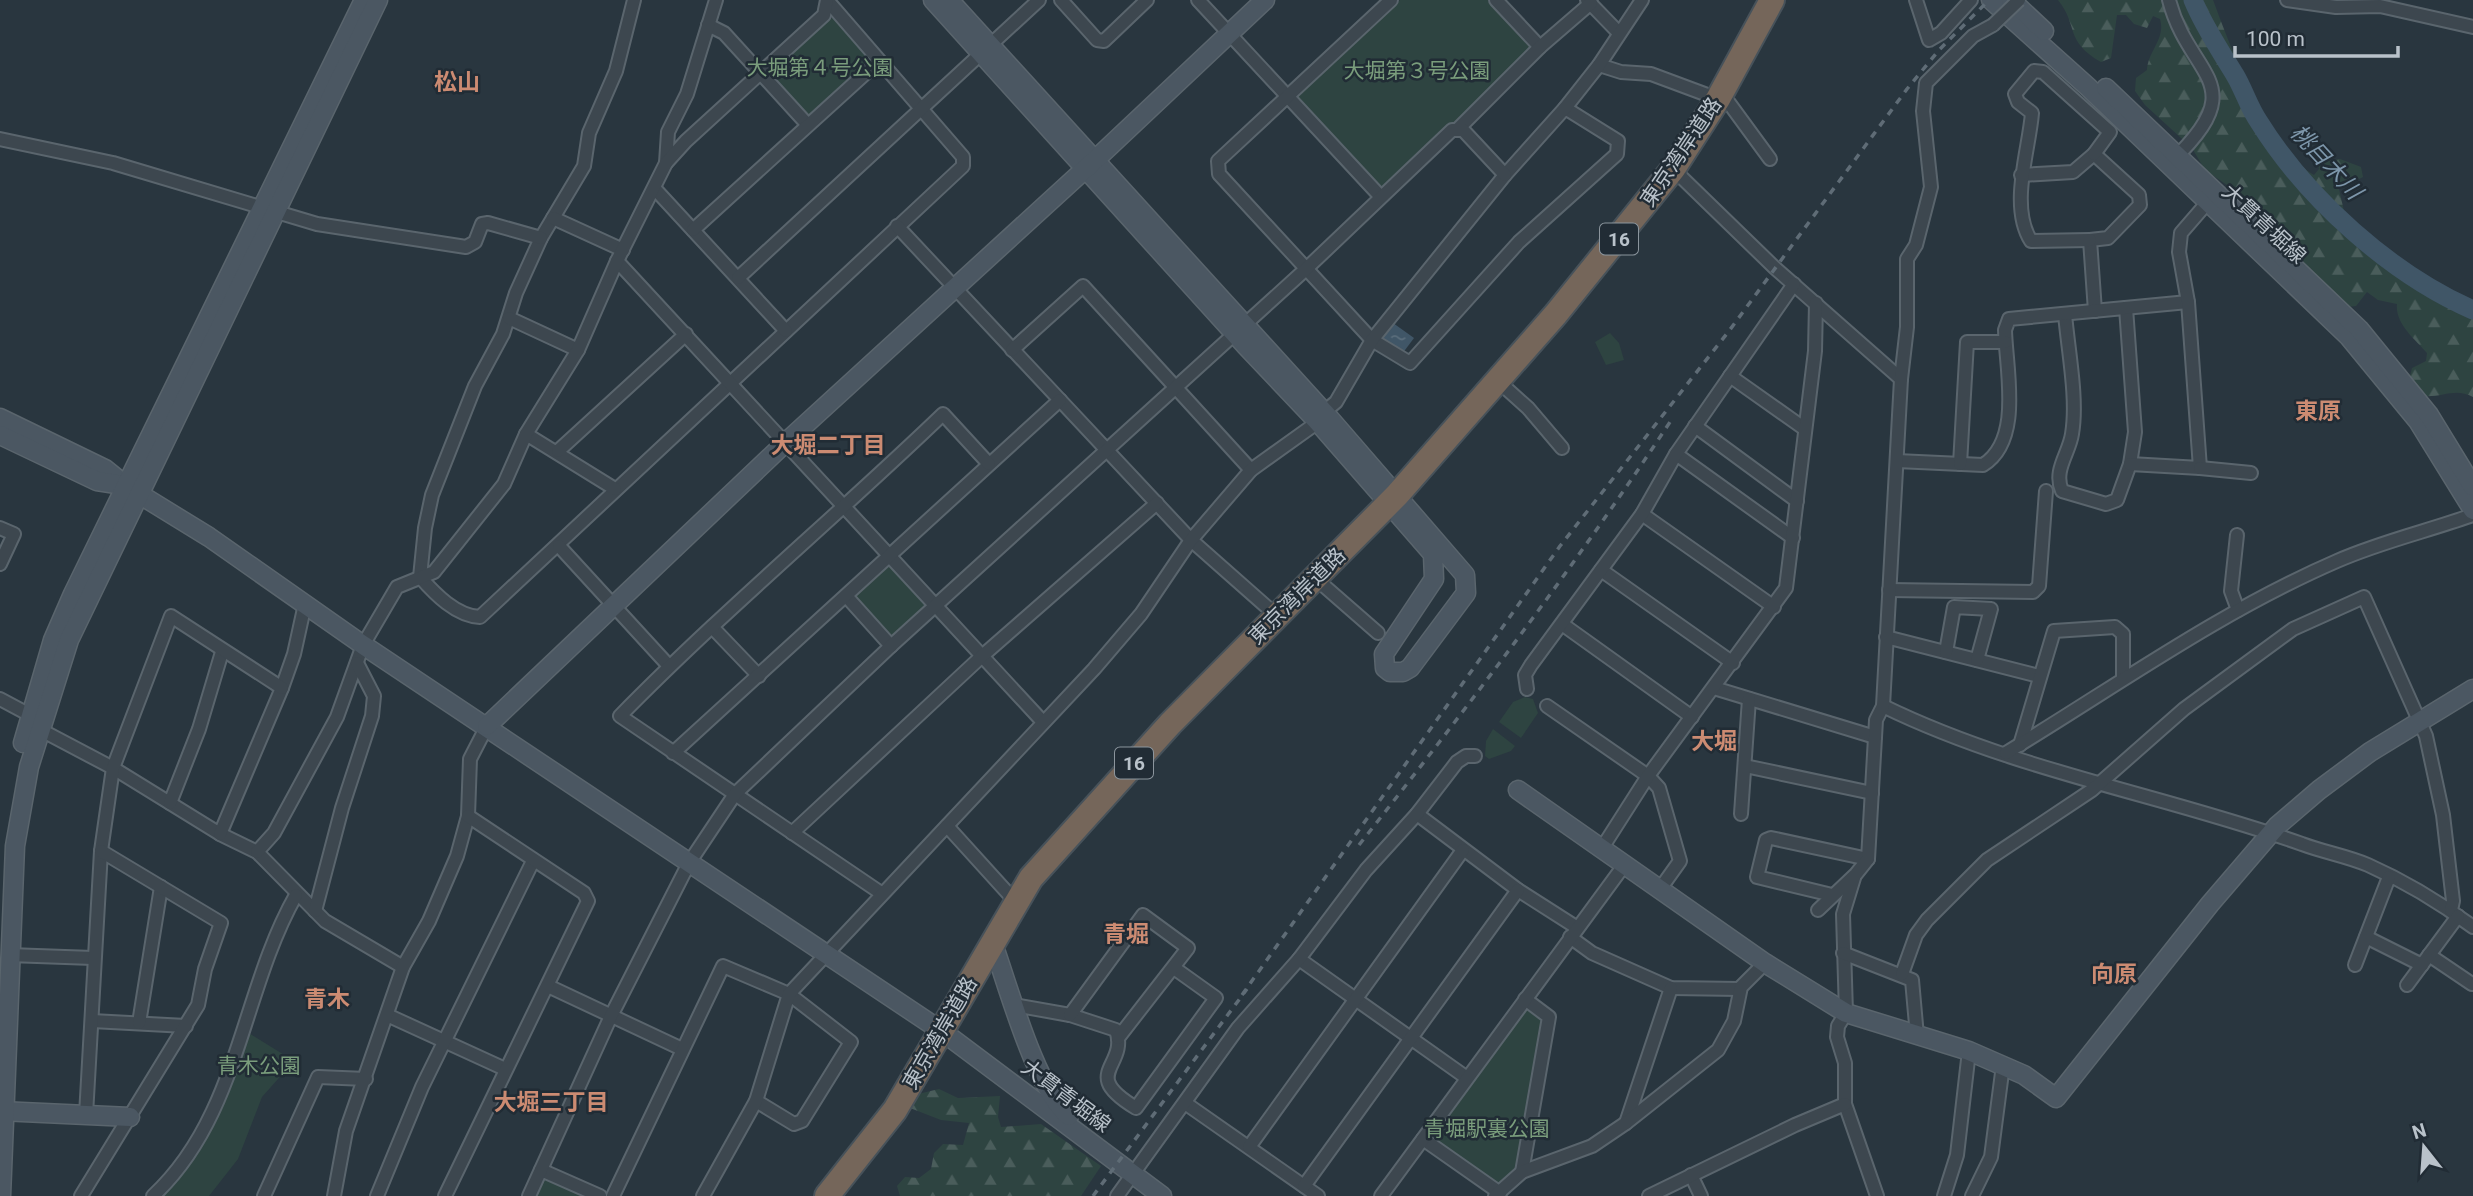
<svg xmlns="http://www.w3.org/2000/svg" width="2473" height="1196" font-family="Roboto,'Noto Sans JP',sans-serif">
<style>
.green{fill:#2e4441}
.forest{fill:url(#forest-firs)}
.water{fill:url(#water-ripples)}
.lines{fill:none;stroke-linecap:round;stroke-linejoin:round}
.river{stroke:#405667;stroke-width:19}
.street-casing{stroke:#5a656d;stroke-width:16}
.secondary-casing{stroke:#5a656d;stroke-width:21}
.highway-casing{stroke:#47525a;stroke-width:28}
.street{stroke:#3d474f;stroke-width:12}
.secondary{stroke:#4b5762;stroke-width:18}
.highway{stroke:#75665a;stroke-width:24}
.rail{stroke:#5f6c76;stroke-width:3.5;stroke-dasharray:7 7;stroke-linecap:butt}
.street-bridge-casing{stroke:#5a656d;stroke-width:16;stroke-linecap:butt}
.street-bridge{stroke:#3d474f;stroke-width:12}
.labels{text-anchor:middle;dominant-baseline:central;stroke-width:5;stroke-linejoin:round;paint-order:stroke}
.shield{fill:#212c35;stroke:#8b959d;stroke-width:2}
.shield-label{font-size:19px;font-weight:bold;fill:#b9c2ca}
.park-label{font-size:21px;fill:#7a9d7c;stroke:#212c35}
.street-label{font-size:21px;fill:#b9c2ca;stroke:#212c35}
.neighbourhood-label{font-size:23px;font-weight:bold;fill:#cc8b72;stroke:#212c35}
.water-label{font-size:23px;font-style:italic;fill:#7d96aa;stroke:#212c35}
</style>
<defs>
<pattern id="forest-firs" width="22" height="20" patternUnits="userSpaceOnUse" patternTransform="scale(1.75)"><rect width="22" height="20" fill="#2e4441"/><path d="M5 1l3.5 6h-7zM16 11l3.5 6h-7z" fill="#4a5d5b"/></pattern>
<pattern id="water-ripples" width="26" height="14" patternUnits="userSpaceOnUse" patternTransform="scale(1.75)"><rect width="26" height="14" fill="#405667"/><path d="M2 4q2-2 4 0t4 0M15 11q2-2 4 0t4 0" fill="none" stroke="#5a6d7b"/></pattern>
</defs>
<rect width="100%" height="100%" fill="#29363f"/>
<g class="green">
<polygon points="1400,0 1488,0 1532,48 1383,189 1378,189 1297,100 1297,95"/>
<polygon points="834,18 871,58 870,64 812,115 807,116 771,73 828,19"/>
<polygon points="1610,333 1619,343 1624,360 1606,365 1595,342"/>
<polygon points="885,566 890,567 924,604 924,610 894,636 888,636 855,599 854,594"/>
<polygon points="1525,697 1533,699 1538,713 1521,738 1499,722 1513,702"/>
<polygon points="1493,729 1515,746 1511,751 1489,759 1485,756 1486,741"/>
<polygon points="1525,1003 1546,1019 1518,1171 1500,1187 1431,1141"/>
<polygon points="247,1032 294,1061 262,1097 238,1159 209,1196 158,1196 172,1182"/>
<polygon points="547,1178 590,1196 535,1196 542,1180"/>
</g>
<g class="forest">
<path d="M 2058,0 L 2213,0 C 2232,51 2267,147 2314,175 L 2319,169 L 2318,162 L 2340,159 L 2361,167 L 2363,177 L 2339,189 L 2344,211 L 2363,233 L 2366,246 L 2377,258 L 2404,274 L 2418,275 L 2473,306 L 2473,397 C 2455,387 2442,398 2423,396 L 2410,376 L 2412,368 L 2426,361 L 2427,353 C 2415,339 2395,324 2397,304 L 2378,300 L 2367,292 L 2356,306 L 2346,307 L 2294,252 L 2295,242 L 2262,209 L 2205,170 L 2192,148 L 2145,105 L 2135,91 L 2136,78 L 2147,70 C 2148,51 2166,39 2160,19 L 2153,16 L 2147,28 L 2134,24 L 2126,15 L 2117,15 L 2111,58 L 2101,62 C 2064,41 2079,26 2058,0 Z"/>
<polygon points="939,1089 958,1098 1000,1096 998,1117 1001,1127 1041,1124 1101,1166 1081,1196 900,1196 897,1186 905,1177 919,1178 931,1169 934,1153 943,1144 963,1145 969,1123 941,1120 910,1108 918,1094"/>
</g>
<polygon class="water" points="1393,323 1414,338 1402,354 1382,339"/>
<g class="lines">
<path class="river" d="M 2193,0 C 2204,27 2220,50 2235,75 C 2244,90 2249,108 2259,122 C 2307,199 2391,274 2473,310"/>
<defs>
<g id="street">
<path d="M 634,0 L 616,71 L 589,133 L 584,166 L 541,238 L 516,293 L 503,334 L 475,386 L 432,495 L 425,528 L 420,577 C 435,594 456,616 480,617 L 963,166 L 963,157 L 827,0"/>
<polyline points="1061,0 1097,40 1104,41 1147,0"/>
<polyline points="1198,0 1380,196"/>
<polyline points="1391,0 1218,161 1219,174 1372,340 1410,363 1519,242 1617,154 1618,141 1565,108"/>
<polyline points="1496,0 1540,47"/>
<polyline points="1587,0 1619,33"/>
<polyline points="1916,0 1929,40 1941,33 1971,0"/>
<path d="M 2169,0 C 2189,78 2255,82 2171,162"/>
<polyline points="2287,0 2336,7 2380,6 2473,27"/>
<polyline points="708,25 724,33 807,124"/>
<polyline points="1599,65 1621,72 1651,74 1729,103 1770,159"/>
<polyline points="1458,129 1540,47 1591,3"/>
<polyline points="0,139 113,163 317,224 466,247 475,242 482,224 488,223 541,238"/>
<polyline points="666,163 668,132 687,94 716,0"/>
<polyline points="1673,169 1775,268 1901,379"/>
<polyline points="2021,175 2073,172 2094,154 2139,195 2140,205 2108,238 2090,240 2095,311"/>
<polyline points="655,189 786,331"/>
<polyline points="553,218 623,250"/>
<polyline points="897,226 1191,540 1277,616"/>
<polyline points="693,230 879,61"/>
<path d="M 2090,240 L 2031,241 C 2009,206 2029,151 2032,113 L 2018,102 L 2015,94 L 2034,71 L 2043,72 L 2110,132 L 2094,154"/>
<polyline points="617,261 1043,722"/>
<polyline points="738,278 1039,0"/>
<path d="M 2065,314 C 2068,350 2078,399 2072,434 C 2069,454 2053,470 2062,491 L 2106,504 L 2117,500 L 2130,464 L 2135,432 L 2126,308"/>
<polyline points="509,318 578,350"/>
<polyline points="1012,350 1083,286 1251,470"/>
<polyline points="1730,376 1805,429"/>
<polyline points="1498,381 1528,408 1562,448"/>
<polyline points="1324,412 1336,402 1372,340 1505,175 1565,108 1599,65 1642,0"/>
<polyline points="1695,426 1797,501"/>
<polyline points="526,434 615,489"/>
<polyline points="558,451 686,334"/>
<polyline points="1676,454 1793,538"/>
<path d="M 1897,461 L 1983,465 C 2023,440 2006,370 2005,330 L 2009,319 L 2188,302"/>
<polyline points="1960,464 1967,342 2005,342"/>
<polyline points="2130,464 2200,468 2188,302 2179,252 2181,233 2207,203"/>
<polyline points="2200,468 2251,473"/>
<polyline points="1642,514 1774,607"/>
<polyline points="0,528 14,534 0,564"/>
<polyline points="2237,535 2231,591 2238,610"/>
<polyline points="559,546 669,666"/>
<polyline points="1601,570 1733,663"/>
<polyline points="1315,578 1378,633"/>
<polyline points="1889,590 2033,592 2039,586 2046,491"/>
<polyline points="847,597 891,646"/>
<polyline points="1562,624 1692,717"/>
<polyline points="712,627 759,676"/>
<polyline points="1886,637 2039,676"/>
<polyline points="1946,652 1954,607 1991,609 1977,660"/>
<polyline points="1714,688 1875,737"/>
<polyline points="1527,689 1525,675 1531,665 1642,514 1676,454 1794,284"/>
<polyline points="0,699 30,715"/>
<polyline points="1547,706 1648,776 1659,788 1680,861 1660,889"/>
<path d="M 1883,706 C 2016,771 2164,795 2302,844 C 2323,852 2347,856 2368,865 C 2404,881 2442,904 2473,927"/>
<polyline points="39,729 113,768 220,834 257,852 325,921 403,967"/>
<polyline points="2020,745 2054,631 2115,627 2123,634 2123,677"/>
<polyline points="673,753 1060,400"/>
<path d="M 2006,753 C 2115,687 2219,612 2337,561 C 2380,542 2428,531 2473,515"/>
<polyline points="1745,766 1872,793"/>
<polyline points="170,803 199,729 222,652"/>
<polyline points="1417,814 1518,890 1576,927"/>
<polyline points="1741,814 1749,699"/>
<polyline points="947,826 1015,901"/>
<polyline points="792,833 981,657 1157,503"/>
<polyline points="220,834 282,688 294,654 305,604"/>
<polyline points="1602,848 1648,776 1786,588 1815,351 1816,303"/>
<polyline points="257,852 274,833 337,717 363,645 397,587 434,572 504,484 526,434 578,350 617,261 666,163 686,141 824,15 827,0"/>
<polyline points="1854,878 1843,914 1846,1013 1838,1026 1837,1037 1845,1063 1845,1104 1877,1196"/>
<path d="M 881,893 L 620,716 C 723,611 837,516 943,414 L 989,464"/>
<polyline points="1832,895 1757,877 1766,840 1771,838 1868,859"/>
<polyline points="1818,910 1856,874 1868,859 1876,720 1883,706 1901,379 1907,327 1907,259 1916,245 1931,187 1923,111 1926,83 1973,36 1993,25"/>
<polyline points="315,911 342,808 372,716 374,696 357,663"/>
<polyline points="1570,937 1592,953 1671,988 1740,989"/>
<polyline points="2366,937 2422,965"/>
<polyline points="1843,953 1912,980 1917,1036"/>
<polyline points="9,955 93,958"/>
<polyline points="2429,955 2472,984"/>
<polyline points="1299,959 1467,1078"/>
<polyline points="2355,965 2389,877"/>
<polyline points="1902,974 1916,935 1927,920 1987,860 2092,790 2184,709 2293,629 2364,597 2426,736 2443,815 2453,901 2451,910"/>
<polyline points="2407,985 2458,916"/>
<polyline points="548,986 682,1049"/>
<path d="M 1014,1005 L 1070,1015 L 1116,1030 C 1129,1067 1078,1073 1136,1108 L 1216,998 L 1174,968"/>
<polyline points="387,1015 505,1069"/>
<polyline points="1070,1015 1143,915 1188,948 1118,1038"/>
<polyline points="92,1021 186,1026"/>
<polyline points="139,1023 161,887"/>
<polyline points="1185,1103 1318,1196"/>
<polyline points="86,1115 101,851 113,768 171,616 282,688"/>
<polyline points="1626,1123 1671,988"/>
<polyline points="1423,1139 1500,1193"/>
<polyline points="1249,1147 1463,850"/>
<polyline points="541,1170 600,1196"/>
<polyline points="1522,1172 1549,1017 1525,999"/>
<polyline points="1691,1175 1701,1196"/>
<polyline points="1304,1186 1518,890"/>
<polyline points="81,1196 198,1005 205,969 221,923 101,851"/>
<path d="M 153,1196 C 239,1116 241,992 296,895"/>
<polyline points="264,1196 318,1077 366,1079"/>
<polyline points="334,1196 346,1131 403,967 429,921 457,856 468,816 470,759 487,726"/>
<polyline points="377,1196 422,1087 533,861"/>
<polyline points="445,1196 588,901 584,893 468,816"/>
<polyline points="529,1196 611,1016 689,863 735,794 891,646 1306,269 1452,130 1463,130 1505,175"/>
<polyline points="613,1196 723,966 789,994 851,1042 802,1121 794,1124 756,1101"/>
<polyline points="703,1196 756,1101 789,994 1094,669 1141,614 1191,540 1251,470 1318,422"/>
<polyline points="1117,1196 1238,1028 1299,959 1366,870 1417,814 1457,762 1466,756 1475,756"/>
<polyline points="1381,1196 1625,864"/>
<polyline points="1495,1196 1522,1172 1592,1146 1626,1123 1718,1050 1734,1021 1741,987 1765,963"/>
<polyline points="1649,1196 1795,1125 1845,1104"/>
<polyline points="1944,1196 1957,1155 1969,1051"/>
<polyline points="1972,1196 1991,1157 2003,1065"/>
</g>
<g id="secondary">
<polyline points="933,0 1245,345 1318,422 1433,554 1434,579 1384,654 1385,668 1390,672 1403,672 1410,668 1466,593 1465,575 1324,412 949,0"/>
<polyline points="1991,0 2088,87 2349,337 2418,421 2473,510"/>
<polyline points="2011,0 2044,31"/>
<polyline points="2106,88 2359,329 2429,415 2473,487"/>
<polyline points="0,418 105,469 126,486 209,537 363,645 943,1032 1162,1196"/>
<polyline points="0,435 97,481 123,485"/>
<polyline points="487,726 784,444 1095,160 1265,0"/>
<polyline points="23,743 53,640 73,594 364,0"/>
<polyline points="1518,790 1765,963 1846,1013 1969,1051 2024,1075 2056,1098 2210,904 2277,826 2319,790 2370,752 2473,689"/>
<path d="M 992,941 C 1008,985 1035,1088 1069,1116"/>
<polyline points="0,1111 130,1117"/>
<polyline points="1,1196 15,846 29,767 69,640 378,0"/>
</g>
<polyline id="highway" points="827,1196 895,1110 1031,878 1170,724 1397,495 1556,314 1673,169 1718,99 1772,0"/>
</defs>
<use href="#street" class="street-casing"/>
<use href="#secondary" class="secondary-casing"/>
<use href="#highway" class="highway-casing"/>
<use href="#street" class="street"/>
<use href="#secondary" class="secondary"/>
<use href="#highway" class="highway"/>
<g class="rail">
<path d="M 1359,845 C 1468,707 1575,566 1672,419"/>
<polyline points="1242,995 1560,546 1729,331 1907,89 1939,50 1989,0"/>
<polyline points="1093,1196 1247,989"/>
</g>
<defs>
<polyline id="street-bridge" points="1993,25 2019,0"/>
</defs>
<use href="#street-bridge" class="street-bridge-casing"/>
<use href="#street-bridge" class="street-bridge"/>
</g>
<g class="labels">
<g class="shield">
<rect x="1600" y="223.5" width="38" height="31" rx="5"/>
<rect x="1115" y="747.5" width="38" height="31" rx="5"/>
</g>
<g class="shield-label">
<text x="1619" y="239">16</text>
<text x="1134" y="763">16</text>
</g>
<g class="park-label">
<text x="820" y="68">大堀第４号公園</text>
<text x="1417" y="71">大堀第３号公園</text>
<text x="259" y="1066">青木公園</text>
<text x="1487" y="1129">青堀駅裏公園</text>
</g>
<g class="street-label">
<text transform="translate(1681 152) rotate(-56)">東京湾岸道路</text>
<text transform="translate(2264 224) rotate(43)">大貫青堀線</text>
<text transform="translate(1297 596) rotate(-45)">東京湾岸道路</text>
<text transform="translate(940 1033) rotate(-60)">東京湾岸道路</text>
<text transform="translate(1066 1096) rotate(37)">大貫青堀線</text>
</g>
<g class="neighbourhood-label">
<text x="457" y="82">松山</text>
<text x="2318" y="411">東原</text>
<text x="828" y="445">大堀二丁目</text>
<text x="1714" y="741">大堀</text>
<text x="1126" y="934">青堀</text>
<text x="2114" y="974">向原</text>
<text x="327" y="999">青木</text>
<text x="551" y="1102">大堀三丁目</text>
</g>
<g class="water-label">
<text transform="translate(2326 162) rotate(47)">桃目木川</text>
</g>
</g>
<g transform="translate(2424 1147) rotate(343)" stroke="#212c35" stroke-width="5" paint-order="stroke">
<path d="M0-5L12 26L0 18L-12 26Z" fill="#b9c2ca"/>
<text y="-10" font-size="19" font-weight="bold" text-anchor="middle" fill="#b9c2ca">N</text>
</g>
<path d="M2235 46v10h163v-10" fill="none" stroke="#b9c2ca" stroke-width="3.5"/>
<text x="2246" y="46" font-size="21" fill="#b9c2ca" stroke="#212c35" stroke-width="5" paint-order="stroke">100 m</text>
</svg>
